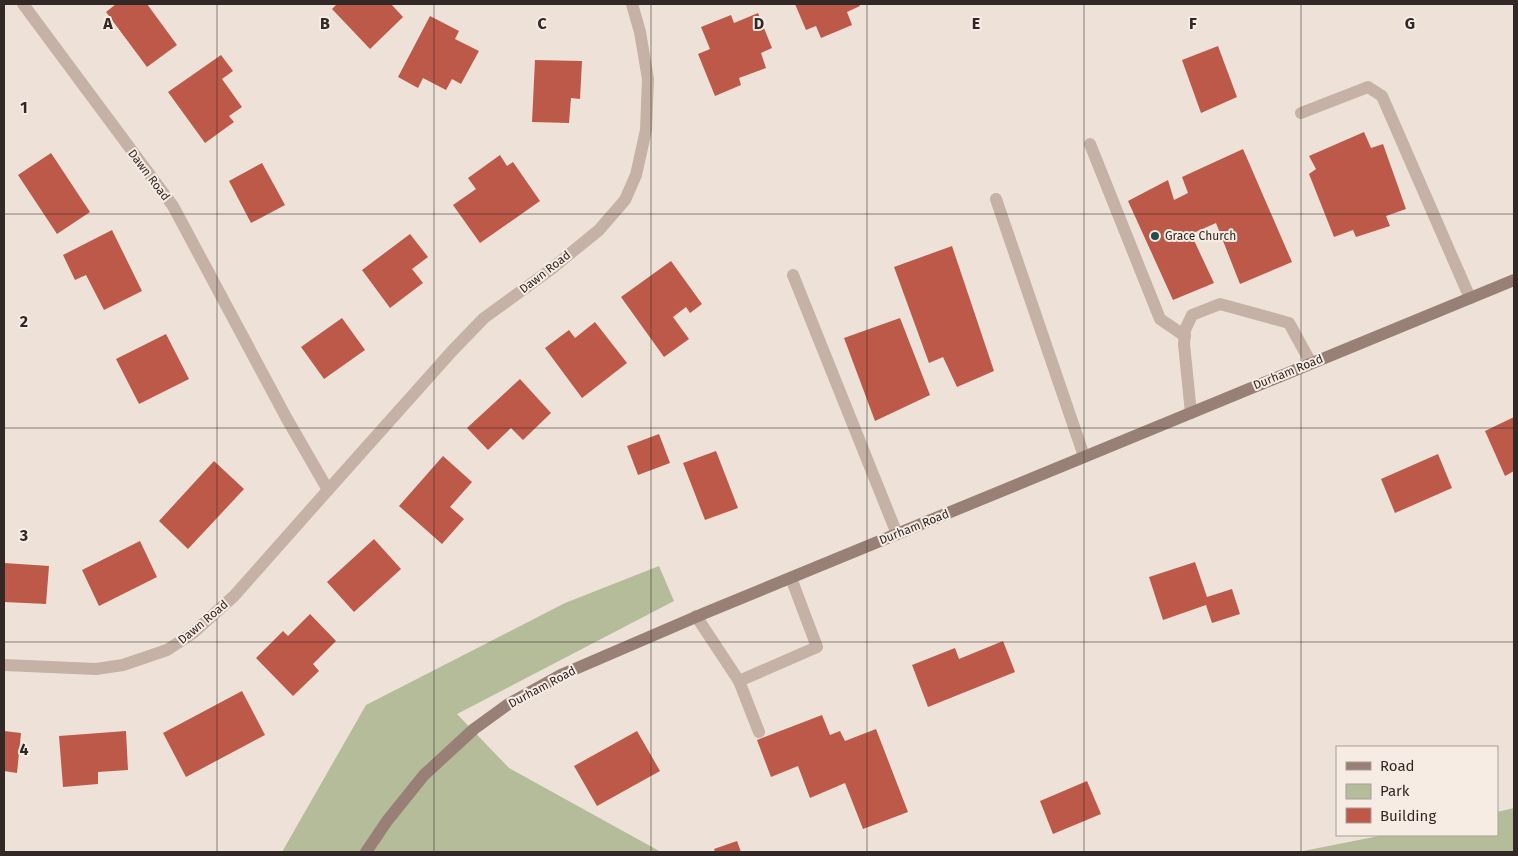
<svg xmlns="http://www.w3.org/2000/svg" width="1518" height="856" font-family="'Fira Sans',sans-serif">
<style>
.green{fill:#b4bc99}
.building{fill:#bd5948}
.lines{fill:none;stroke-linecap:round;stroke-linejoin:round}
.service{stroke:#c5b1a5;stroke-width:12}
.minor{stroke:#c5b1a5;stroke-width:12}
.secondary{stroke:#998077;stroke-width:12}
.grid{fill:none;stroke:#322826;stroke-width:1;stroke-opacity:0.55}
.poi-dot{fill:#1f504e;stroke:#f7ece3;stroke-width:2}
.labels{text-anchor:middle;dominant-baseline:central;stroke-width:4;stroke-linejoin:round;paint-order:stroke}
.street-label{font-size:12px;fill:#322826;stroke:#f7ece3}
.poi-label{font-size:12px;fill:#322826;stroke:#f7ece3;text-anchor:start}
.grid-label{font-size:16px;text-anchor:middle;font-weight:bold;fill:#322826;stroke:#f7ece3;stroke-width:4;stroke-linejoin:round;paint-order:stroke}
</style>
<rect width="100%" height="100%" fill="#eee2d8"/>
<g class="green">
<polygon points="659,566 674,601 457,714 509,768 661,852 282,852 366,705 565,603"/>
<polygon points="1514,808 1514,852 1298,852 1384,835 1497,835 1497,812"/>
</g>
<g class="building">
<polygon points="116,4 147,4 177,45 147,67 106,12"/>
<polygon points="337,4 391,4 403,17 370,49 332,9"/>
<polygon points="795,4 859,4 860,6 847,12 852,25 821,38 816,26 806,30"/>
<polygon points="758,13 772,48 761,53 766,68 739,78 741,85 715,96 698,54 710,49 701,27 731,15 734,23"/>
<polygon points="430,16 459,31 455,39 479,51 461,84 452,79 446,90 423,78 418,88 398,77"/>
<polygon points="1218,46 1237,97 1201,113 1182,60"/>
<polygon points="221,55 233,71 222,79 242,107 229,116 234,122 205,143 168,92"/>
<polygon points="535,60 582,61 580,99 571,98 569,123 532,122"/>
<polygon points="1364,132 1371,148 1383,144 1406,209 1386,216 1390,226 1356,237 1353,230 1334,237 1309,174 1316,169 1309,156"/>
<polygon points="1243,149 1292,262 1240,284 1216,223 1191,234 1214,283 1173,300 1128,201 1168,180 1174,200 1188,193 1182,177"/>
<polygon points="51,153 90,212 57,234 18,175"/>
<polygon points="500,155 507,166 513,162 540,201 480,243 453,205 476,189 468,178"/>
<polygon points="262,163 285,205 251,223 229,181"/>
<polygon points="112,230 142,291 104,310 86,275 75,280 63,255"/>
<polygon points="410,234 428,257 412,269 423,283 390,308 362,270"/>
<polygon points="952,246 994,371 957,387 943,357 929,363 894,267"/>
<polygon points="671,261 702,304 690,313 686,307 673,317 689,339 664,357 621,297"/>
<polygon points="342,318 365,350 324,379 301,347"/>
<polygon points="900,318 930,395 875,421 844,338"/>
<polygon points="595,322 627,363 582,398 545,348 569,330 575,338"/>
<polygon points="166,334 189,379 139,404 116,359"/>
<polygon points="520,379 551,413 523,440 511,428 488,450 467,428"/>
<polygon points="1514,417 1514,471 1505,476 1485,431"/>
<polygon points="659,434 670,463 638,475 627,446"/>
<polygon points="716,451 738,508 705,520 683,463"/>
<polygon points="1438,454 1452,488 1395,513 1381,479"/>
<polygon points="443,456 472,482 450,507 464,519 442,544 399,506"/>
<polygon points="214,461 244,489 188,549 159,521"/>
<polygon points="374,539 401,569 354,612 327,582"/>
<polygon points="140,541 157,577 99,606 82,570"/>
<polygon points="1195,562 1207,597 1232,589 1240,614 1212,623 1206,605 1163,620 1149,577"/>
<polygon points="4,563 49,566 46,604 4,602"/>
<polygon points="310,614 336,641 313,664 319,671 293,696 256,658 283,631 288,636"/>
<polygon points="1003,641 1015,672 928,707 912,665 955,648 959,659"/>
<polygon points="242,691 265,735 186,777 163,733"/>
<polygon points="822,715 830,735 840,731 845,741 876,729 908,812 863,829 845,783 810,798 798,766 771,777 757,740"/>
<polygon points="4,731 21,733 17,773 4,771"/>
<polygon points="126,731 128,770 98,772 98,784 63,787 59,736"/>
<polygon points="637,731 660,771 597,806 574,766"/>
<polygon points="1087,781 1101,814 1053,834 1040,801"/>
<polygon points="737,841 741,852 715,852 714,849"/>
</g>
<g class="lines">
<g class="service">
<polyline points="1301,113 1368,87 1382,96 1470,298"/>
<polyline points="1090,144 1160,319 1185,336"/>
<polyline points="996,199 1084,456"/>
<polyline points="793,275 897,534"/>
<polyline points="1191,413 1184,344 1185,330 1192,315 1220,304 1289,323 1311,363"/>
<polyline points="696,616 739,681 817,647 791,578"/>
<polyline points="739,681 759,732"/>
</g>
<g class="minor">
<polyline points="328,490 453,350 484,318 550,270 599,230 625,200 636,175 646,130 648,79 640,32 632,4"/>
<polyline points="4,665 96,669 123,665 167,650 193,633 234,596 328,490 287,419 173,206 23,4"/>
</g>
<polyline class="secondary" points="366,852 387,821 424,775 474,729 507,705 561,675 705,613 1514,280"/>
</g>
<path class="grid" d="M 217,4 L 217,852M 434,4 L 434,852M 651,4 L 651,852M 867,4 L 867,852M 1084,4 L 1084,852M 1301,4 L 1301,852M 4,214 L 1514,214M 4,428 L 1514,428M 4,642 L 1514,642"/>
<circle class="poi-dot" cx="1155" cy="236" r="5"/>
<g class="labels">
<g class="street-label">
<text transform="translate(149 175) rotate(53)">Dawn Road</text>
<text transform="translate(545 272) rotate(-38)">Dawn Road</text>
<text transform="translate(1288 372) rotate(-22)">Durham Road</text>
<text transform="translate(914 527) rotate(-22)">Durham Road</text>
<text transform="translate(203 622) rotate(-40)">Dawn Road</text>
<text transform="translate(542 687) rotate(-28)">Durham Road</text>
</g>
<g class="poi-label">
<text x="1165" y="236">Grace Church</text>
</g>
</g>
<g class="grid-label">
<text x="108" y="29">A</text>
<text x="325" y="29">B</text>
<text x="542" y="29">C</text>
<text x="759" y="29">D</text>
<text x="976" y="29">E</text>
<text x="1193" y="29">F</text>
<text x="1410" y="29">G</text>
<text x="24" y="113">1</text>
<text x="24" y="327">2</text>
<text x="24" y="541">3</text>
<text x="24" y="755">4</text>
</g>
<rect width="1518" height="856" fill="none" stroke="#322826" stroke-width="10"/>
<rect x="1336" y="746" width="162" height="90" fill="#f7ece3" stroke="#a89e97"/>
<rect x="1346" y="762" width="25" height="8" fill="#998077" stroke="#a89e97"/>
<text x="1380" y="771" font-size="15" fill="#322826">Road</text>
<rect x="1346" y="784" width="25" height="15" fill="#b4bc99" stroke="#a89e97"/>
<text x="1380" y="796" font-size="15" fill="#322826">Park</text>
<rect x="1346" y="808" width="25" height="15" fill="#bd5948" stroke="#a89e97"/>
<text x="1380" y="821" font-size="15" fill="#322826">Building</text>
</svg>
